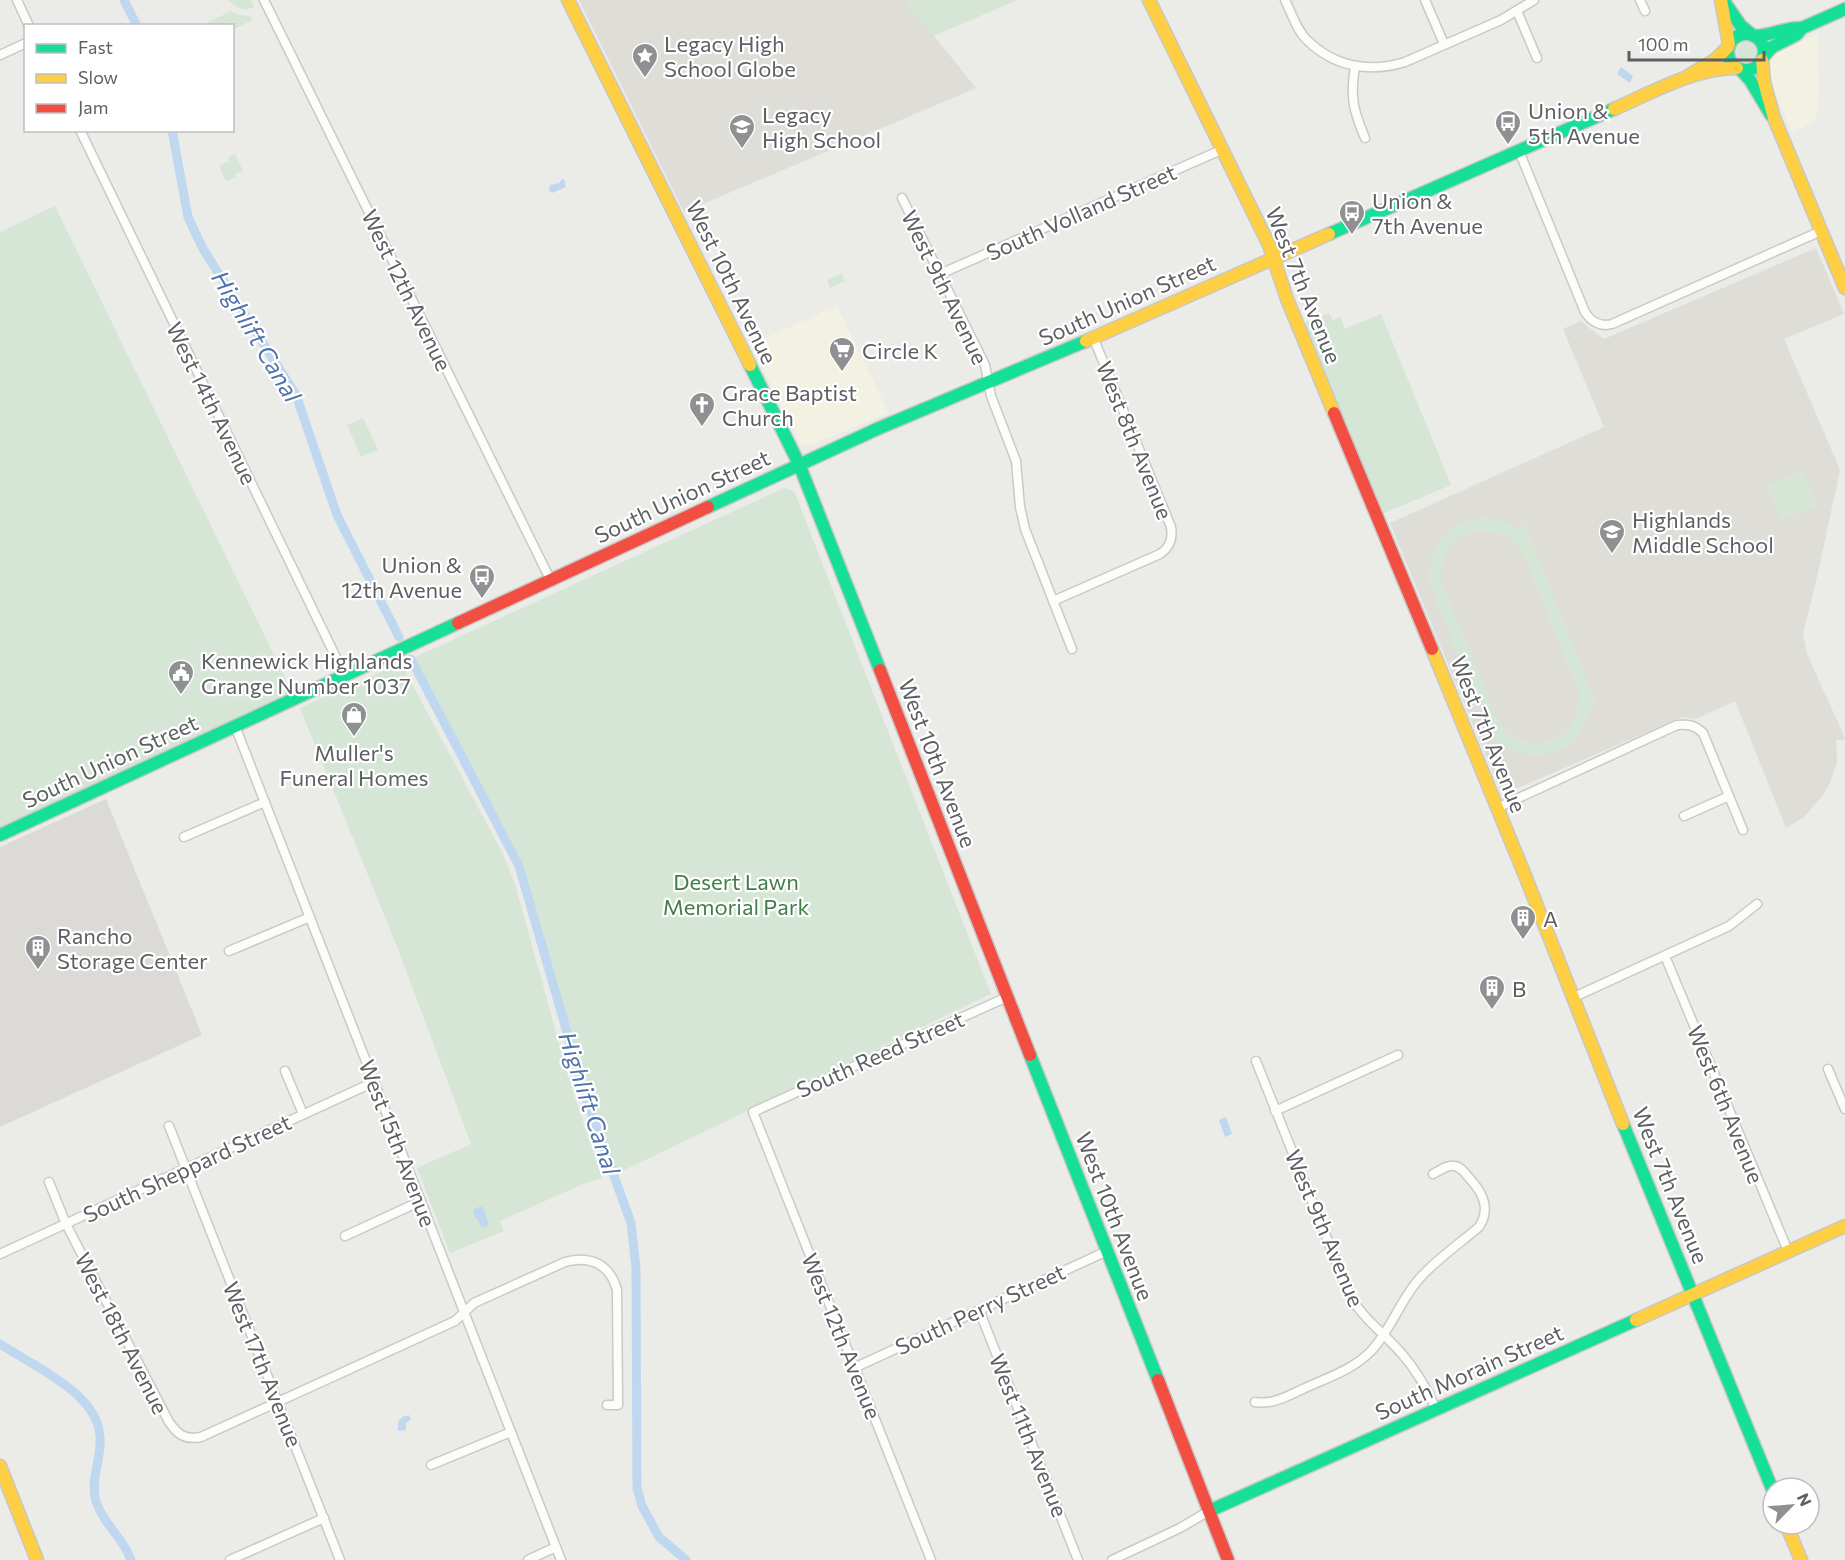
<svg xmlns="http://www.w3.org/2000/svg" width="1845" height="1560" font-family="Commissioner,sans-serif">
<style>
.commercial{fill:#f3f1e2}
.industrial{fill:#dbdad7}
.education{fill:#deddd7}
.green{fill:#d6e6d6;fill-rule:evenodd}
.water{fill:#c0d7f0}
.lines{fill:none;stroke-linecap:round;stroke-linejoin:round}
.canal{stroke:#c0d7f0;stroke-width:9}
.street-casing{stroke:#c9c9c8;stroke-width:11}
.fast-casing{stroke:#c7c7c7;stroke-width:15}
.slow-casing{stroke:#c7c7c7;stroke-width:15}
.jam-casing{stroke:#c7c7c7;stroke-width:15}
.street{stroke:#fcfcfb;stroke-width:8}
.fast{stroke:#16e098;stroke-width:12}
.slow{stroke:#ffcf43;stroke-width:12}
.jam{stroke:#f24e42;stroke-width:12}
.labels{text-anchor:middle;dominant-baseline:central;stroke-width:4.5;stroke-linejoin:round;paint-order:stroke}
.poi-label{font-size:22px;fill:#5d5f63;stroke:#fff;text-anchor:start}
.street-label{font-size:22px;fill:#5d5f63;stroke:#fff}
.park-label{font-size:22px;fill:#407f4a;stroke:#fff}
.water-label{font-size:24px;font-style:italic;fill:#5173ac;stroke:#fff}
</style>
<rect width="100%" height="100%" fill="#ebebe7"/>
<g class="commercial">
<polygon points="1818,34 1819,97 1816,121 1792,132 1767,75 1767,67 1772,54 1777,50"/>
<polygon points="837,306 889,413 811,445 804,445 799,442 751,344"/>
</g>
<polygon class="industrial" points="106,799 202,1035 0,1127 0,847"/>
<g class="education">
<polygon points="579,0 905,0 976,88 684,212"/>
<polygon points="1816,248 1844,314 1784,339 1840,470 1815,586 1803,634 1807,654 1845,738 1845,740 1836,740 1837,762 1830,783 1823,795 1804,817 1786,828 1735,701 1696,719 1682,717 1502,795 1390,523 1604,427 1563,329 1580,321 1604,339"/>
</g>
<g class="green">
<path d="M 228,0 L 251,0 L 254,7 C 245,12 235,8 228,0 Z"/>
<polygon points="905,0 1017,0 934,36"/>
<polygon points="231,11 238,15 249,16 253,20 233,29 232,26 203,25"/>
<circle cx="1746" cy="52" r="10"/>
<polygon points="235,154 243,171 235,174 236,177 226,181 219,166 229,161 228,158"/>
<polygon points="55,206 295,698 0,835 0,232"/>
<polygon points="842,273 845,281 830,288 827,280"/>
<polygon points="1329,313 1333,320 1340,317 1345,329 1381,314 1451,485 1382,514 1304,323"/>
<polygon points="363,418 378,450 361,457 347,425"/>
<polygon points="1802,471 1817,505 1782,520 1767,485"/>
<polygon points="784,488 794,491 991,994 614,1175 516,862 411,659"/>
<path d="M 1482,517 L 1502,520 L 1517,528 L 1525,524 L 1597,704 L 1591,707 C 1580,760 1519,773 1487,728 L 1430,585 C 1425,549 1447,522 1482,517 ZM 1483,530 L 1505,535 L 1521,550 L 1578,690 C 1585,739 1527,763 1498,722 L 1442,582 C 1438,554 1455,533 1483,530 Z"/>
<polygon points="401,663 503,854 515,884 569,1079 602,1178 583,1184 500,1221 504,1231 450,1253 417,1168 471,1144 398,949 300,708"/>
</g>
<g class="water">
<polygon points="1621,67 1633,76 1630,83 1617,74"/>
<polygon points="562,179 564,179 566,187 552,193 549,191 550,185 559,183"/>
<polygon points="1226,1117 1232,1134 1225,1137 1219,1120"/>
<polygon points="481,1206 484,1210 489,1225 482,1228 476,1217 474,1217 473,1210"/>
<polygon points="409,1415 411,1419 406,1423 406,1430 398,1431 398,1422 402,1417"/>
</g>
<g class="lines">
<g class="canal">
<polyline points="124,0 137,26"/>
<polyline points="172,130 188,217 203,249 296,395 337,515 399,637"/>
<polyline points="411,659 519,866 586,1098 631,1223 636,1269 637,1488 642,1506 659,1537 686,1560"/>
<path d="M 0,1344 C 33,1366 98,1393 100,1437 C 102,1457 91,1476 95,1497 C 100,1521 123,1537 131,1560"/>
</g>
<defs>
<g id="street">
<polyline points="17,0 29,26"/>
<polyline points="264,0 551,581"/>
<path d="M 1285,0 C 1292,14 1297,31 1308,41 C 1335,67 1370,73 1405,62 L 1501,20 L 1534,0"/>
<polyline points="1425,0 1444,44"/>
<polyline points="1640,0 1645,11"/>
<polyline points="1517,11 1537,58"/>
<polyline points="0,55 26,43"/>
<path d="M 1355,67 C 1350,96 1353,110 1365,138"/>
<polyline points="80,130 345,676"/>
<path d="M 1519,151 L 1585,312 C 1591,322 1601,327 1612,324 L 1821,231"/>
<polyline points="902,198 985,365 991,396 1016,461 1020,507 1025,529 1072,649"/>
<polyline points="940,274 1221,150"/>
<path d="M 1053,601 L 1160,554 C 1170,547 1173,539 1171,527 L 1093,337"/>
<polyline points="235,726 561,1560"/>
<path d="M 1497,808 L 1677,725 C 1688,724 1695,725 1703,733 L 1743,830"/>
<polyline points="1684,816 1729,796"/>
<polyline points="184,837 265,802"/>
<polyline points="229,951 310,917"/>
<polyline points="1665,956 1788,1251"/>
<polyline points="1572,998 1729,926 1757,904"/>
<path d="M 1256,1061 L 1350,1296 C 1364,1320 1385,1334 1402,1354 C 1417,1371 1427,1389 1436,1409"/>
<polyline points="1828,1069 1845,1109"/>
<polyline points="285,1071 303,1114"/>
<polyline points="1275,1111 1398,1055"/>
<polyline points="169,1126 340,1560"/>
<path d="M 49,1182 L 66,1224 L 169,1422 C 178,1435 185,1440 201,1437 L 455,1321 L 474,1303 L 565,1262 C 590,1255 610,1264 617,1290 L 618,1405 L 607,1405"/>
<polyline points="345,1236 421,1201"/>
<polyline points="0,1254 374,1082"/>
<polyline points="979,1310 1078,1560"/>
<polyline points="854,1368 1107,1251"/>
<path d="M 1255,1402 C 1273,1405 1287,1396 1303,1389 C 1326,1378 1353,1370 1371,1351 C 1391,1330 1400,1300 1420,1278 C 1437,1259 1460,1243 1479,1227 C 1491,1209 1483,1193 1470,1179 C 1466,1174 1461,1167 1455,1166 C 1448,1164 1439,1171 1433,1174"/>
<polyline points="431,1465 511,1432"/>
<polyline points="230,1560 324,1518"/>
<polyline points="528,1560 556,1547"/>
<polyline points="931,1560 753,1112 1007,997"/>
<polyline points="1112,1560 1180,1528 1209,1511"/>
</g>
<g id="fast">
<polyline points="1723,0 1741,26 1751,34"/>
<circle cx="1746" cy="52" r="18"/>
<path d="M 1754,36 C 1771,36 1785,27 1802,28"/>
<polyline points="1763,57 1772,47 1796,35 1802,28 1845,9"/>
<polyline points="1741,70 1750,80 1771,115"/>
<polyline points="1329,234 1614,109"/>
<polyline points="750,365 799,464 880,670"/>
<polyline points="708,507 877,429 1086,341"/>
<polyline points="0,835 458,623"/>
<polyline points="1030,1055 1158,1380"/>
<polyline points="1623,1124 1773,1491"/>
<polyline points="1209,1511 1636,1320"/>
</g>
<g id="slow">
<polyline points="568,0 750,365"/>
<polyline points="1149,0 1269,245 1287,299 1334,413"/>
<polyline points="1721,0 1729,44"/>
<polyline points="1762,60 1764,82 1774,118 1845,288"/>
<polyline points="1688,76 1715,60 1728,47"/>
<path d="M 1614,109 C 1653,92 1694,68 1737,68"/>
<polyline points="1086,341 1329,234"/>
<polyline points="1432,649 1524,873 1623,1124"/>
<polyline points="1636,1320 1845,1226"/>
<polyline points="0,1466 37,1560"/>
<polyline points="1786,1524 1801,1560"/>
</g>
<g id="jam">
<polyline points="1334,413 1432,649"/>
<polyline points="458,623 708,507"/>
<polyline points="880,670 1030,1055"/>
<polyline points="1158,1380 1228,1560"/>
</g>
</defs>
<use href="#street" class="street-casing"/>
<use href="#fast" class="fast-casing"/>
<use href="#slow" class="slow-casing"/>
<use href="#jam" class="jam-casing"/>
<use href="#street" class="street"/>
<use href="#fast" class="fast"/>
<use href="#slow" class="slow"/>
<use href="#jam" class="jam"/>
</g>
<defs>
<symbol id="sight-pin" viewBox="-11 -11 22 30"><path d="M0 17L-7.5 6A9.5 9.5 0 1 1 7.5 6Z" fill="#8f9091" stroke="#fff"/><path d="M0-6L1.8-2.2L6-1.7L2.9 1.2L3.7 5.4L0 3.3L-3.7 5.4L-2.9 1.2L-6-1.7L-1.8-2.2Z" fill="#fff"/></symbol>
<symbol id="bus-pin" viewBox="-11 -11 22 30"><path d="M0 17L-7.5 6A9.5 9.5 0 1 1 7.5 6Z" fill="#8f9091" stroke="#fff"/><path d="M-5-6H5V4H4V6H2V4H-2V6H-4V4H-5ZM-3.5-4V0h7V-4ZM-3.5 1.2v1.5H-2V1.2ZM2 1.2v1.5H3.5V1.2Z" fill="#fff"/></symbol>
<symbol id="school-pin" viewBox="-11 -11 22 30"><path d="M0 17L-7.5 6A9.5 9.5 0 1 1 7.5 6Z" fill="#8f9091" stroke="#fff"/><path d="M0-5L7-2L0 1L-7-2ZM-4 1L0 2.5L4 1V4Q0 6-4 4Z" fill="#fff"/></symbol>
<symbol id="supermarket-pin" viewBox="-11 -11 22 30"><path d="M0 17L-7.5 6A9.5 9.5 0 1 1 7.5 6Z" fill="#8f9091" stroke="#fff"/><path d="M-6-5.5h2.5l.6 2H6L4.5 2H-2.5L-4.4-4H-6ZM-1.5 3.2a1.3 1.3 0 1 0 .1 0ZM3 3.2a1.3 1.3 0 1 0 .1 0Z" fill="#fff"/></symbol>
<symbol id="church-pin" viewBox="-11 -11 22 30"><path d="M0 17L-7.5 6A9.5 9.5 0 1 1 7.5 6Z" fill="#8f9091" stroke="#fff"/><path d="M-1.2-6h2.4v3.5h3.3v2.4h-3.3V6h-2.4V-.1h-3.3v-2.4h3.3Z" fill="#fff"/></symbol>
<symbol id="civic-pin" viewBox="-11 -11 22 30"><path d="M0 17L-7.5 6A9.5 9.5 0 1 1 7.5 6Z" fill="#8f9091" stroke="#fff"/><path d="M-.6-6.5H3V-4.5H.6V-3L4-1V1h2V6H-6V1h2V-1L-.6-3ZM-1.2 2.5V6h2.4V2.5Z" fill="#fff"/></symbol>
<symbol id="shop-pin" viewBox="-11 -11 22 30"><path d="M0 17L-7.5 6A9.5 9.5 0 1 1 7.5 6Z" fill="#8f9091" stroke="#fff"/><path d="M-5-2.5h2.3a2.7 3.5 0 0 1 5.4 0H5L5.5 6h-11ZM-1.5-2.5h3a1.5 2.3 0 0 0-3 0Z" fill="#fff"/></symbol>
<symbol id="building-pin" viewBox="-11 -11 22 30"><path d="M0 17L-7.5 6A9.5 9.5 0 1 1 7.5 6Z" fill="#8f9091" stroke="#fff"/><path d="M-4-6H4V6H1V3H-1V6H-4ZM-2.5-4.3h1.7v1.8h-1.7ZM.8-4.3h1.7v1.8H.8ZM-2.5-1h1.7V.8h-1.7ZM.8-1h1.7V.8H.8Z" fill="#fff"/></symbol>
</defs>
<g fill-rule="evenodd">
<use href="#sight-pin" x="630" y="41" width="30" height="40"/>
<use href="#bus-pin" x="1493" y="108" width="30" height="40"/>
<use href="#school-pin" x="727" y="112" width="30" height="40"/>
<use href="#bus-pin" x="1337" y="198" width="30" height="40"/>
<use href="#supermarket-pin" x="827" y="335" width="30" height="40"/>
<use href="#church-pin" x="687" y="390" width="30" height="40"/>
<use href="#school-pin" x="1597" y="517" width="30" height="40"/>
<use href="#bus-pin" x="467" y="562" width="30" height="40"/>
<use href="#civic-pin" x="166" y="658" width="30" height="40"/>
<use href="#shop-pin" x="339" y="700" width="30" height="40"/>
<use href="#building-pin" x="1508" y="903" width="30" height="40"/>
<use href="#building-pin" x="23" y="933" width="30" height="40"/>
<use href="#building-pin" x="1477" y="973" width="30" height="40"/>
</g>
<g class="labels">
<g class="poi-label">
<text x="664" y="43">Legacy High<tspan x="664" dy="25">School Globe</tspan></text>
<text x="1528" y="110">Union &amp;<tspan x="1528" dy="25">5th Avenue</tspan></text>
<text x="762" y="114">Legacy<tspan x="762" dy="25">High School</tspan></text>
<text x="1372" y="200">Union &amp;<tspan x="1372" dy="25">7th Avenue</tspan></text>
<text x="862" y="350">Circle K</text>
<text x="722" y="392">Grace Baptist<tspan x="722" dy="25">Church</tspan></text>
<text x="1632" y="519">Highlands<tspan x="1632" dy="25">Middle School</tspan></text>
<text x="462" y="564" text-anchor="end">Union &amp;<tspan x="462" dy="25">12th Avenue</tspan></text>
<text x="201" y="660">Kennewick Highlands<tspan x="201" dy="25">Grange Number 1037</tspan></text>
<text x="354" y="752" text-anchor="middle">Muller's<tspan x="354" dy="25">Funeral Homes</tspan></text>
<text x="1543" y="918">A</text>
<text x="57" y="935">Rancho<tspan x="57" dy="25">Storage Center</tspan></text>
<text x="1512" y="988">B</text>
</g>
<g class="street-label">
<text transform="translate(1081 212) rotate(-24)">South Volland Street</text>
<text transform="translate(732 282) rotate(64)">West 10th Avenue</text>
<text transform="translate(1304 285) rotate(68)">West 7th Avenue</text>
<text transform="translate(945 287) rotate(64)">West 9th Avenue</text>
<text transform="translate(407 290) rotate(64)">West 12th Avenue</text>
<text transform="translate(1127 300) rotate(-24)">South Union Street</text>
<text transform="translate(212 403) rotate(64)">West 14th Avenue</text>
<text transform="translate(1135 440) rotate(68)">West 8th Avenue</text>
<text transform="translate(682 496) rotate(-25)">South Union Street</text>
<text transform="translate(1489 734) rotate(68)">West 7th Avenue</text>
<text transform="translate(110 761) rotate(-25)">South Union Street</text>
<text transform="translate(938 763) rotate(69)">West 10th Avenue</text>
<text transform="translate(880 1054) rotate(-24)">South Reed Street</text>
<text transform="translate(1726 1104) rotate(68)">West 6th Avenue</text>
<text transform="translate(398 1143) rotate(69)">West 15th Avenue</text>
<text transform="translate(187 1168) rotate(-25)">South Sheppard Street</text>
<text transform="translate(1671 1185) rotate(68)">West 7th Avenue</text>
<text transform="translate(1115 1216) rotate(69)">West 10th Avenue</text>
<text transform="translate(1325 1228) rotate(67)">West 9th Avenue</text>
<text transform="translate(980 1309) rotate(-25)">South Perry Street</text>
<text transform="translate(122 1333) rotate(63)">West 18th Avenue</text>
<text transform="translate(842 1336) rotate(68)">West 12th Avenue</text>
<text transform="translate(263 1364) rotate(68)">West 17th Avenue</text>
<text transform="translate(1469 1372) rotate(-24)">South Morain Street</text>
<text transform="translate(1029 1435) rotate(68)">West 11th Avenue</text>
</g>
<g class="park-label">
<text x="736" y="881">Desert Lawn<tspan x="736" dy="25">Memorial Park</tspan></text>
</g>
<g class="water-label">
<text transform="translate(257 336) rotate(59)">Highlift Canal</text>
<text transform="translate(590 1103) rotate(72)">Highlift Canal</text>
</g>
</g>
<rect x="24" y="24" width="210" height="108" fill="#ffffff" stroke="#bebfc1" stroke-width="1.5"/>
<rect x="36" y="44" width="30" height="9" fill="#16e098" stroke="#bebfc1" stroke-width="1.5"/>
<text x="78" y="54" font-size="18" fill="#5d5f63">Fast</text>
<rect x="36" y="74" width="30" height="9" fill="#ffcf43" stroke="#bebfc1" stroke-width="1.5"/>
<text x="78" y="84" font-size="18" fill="#5d5f63">Slow</text>
<rect x="36" y="104" width="30" height="9" fill="#f24e42" stroke="#bebfc1" stroke-width="1.5"/>
<text x="78" y="114" font-size="18" fill="#5d5f63">Jam</text>
<g transform="translate(1791 1506) rotate(65)"><circle r="28" fill="#ffffff" stroke="#bebfc1" stroke-width="1.5"/>
<path d="M0-4.5L10 22L0 15L-10 22Z" fill="#8f9091"/>
<text y="-9" font-size="16" font-weight="bold" text-anchor="middle" fill="#5d5f63">N</text>
</g>
<path d="M1629 51v9h135v-9" fill="none" stroke="#5d5f63" stroke-width="3"/>
<text x="1638" y="51" font-size="18" fill="#5d5f63" stroke="#ffffff" stroke-width="4.5" paint-order="stroke">100 m</text>
</svg>
